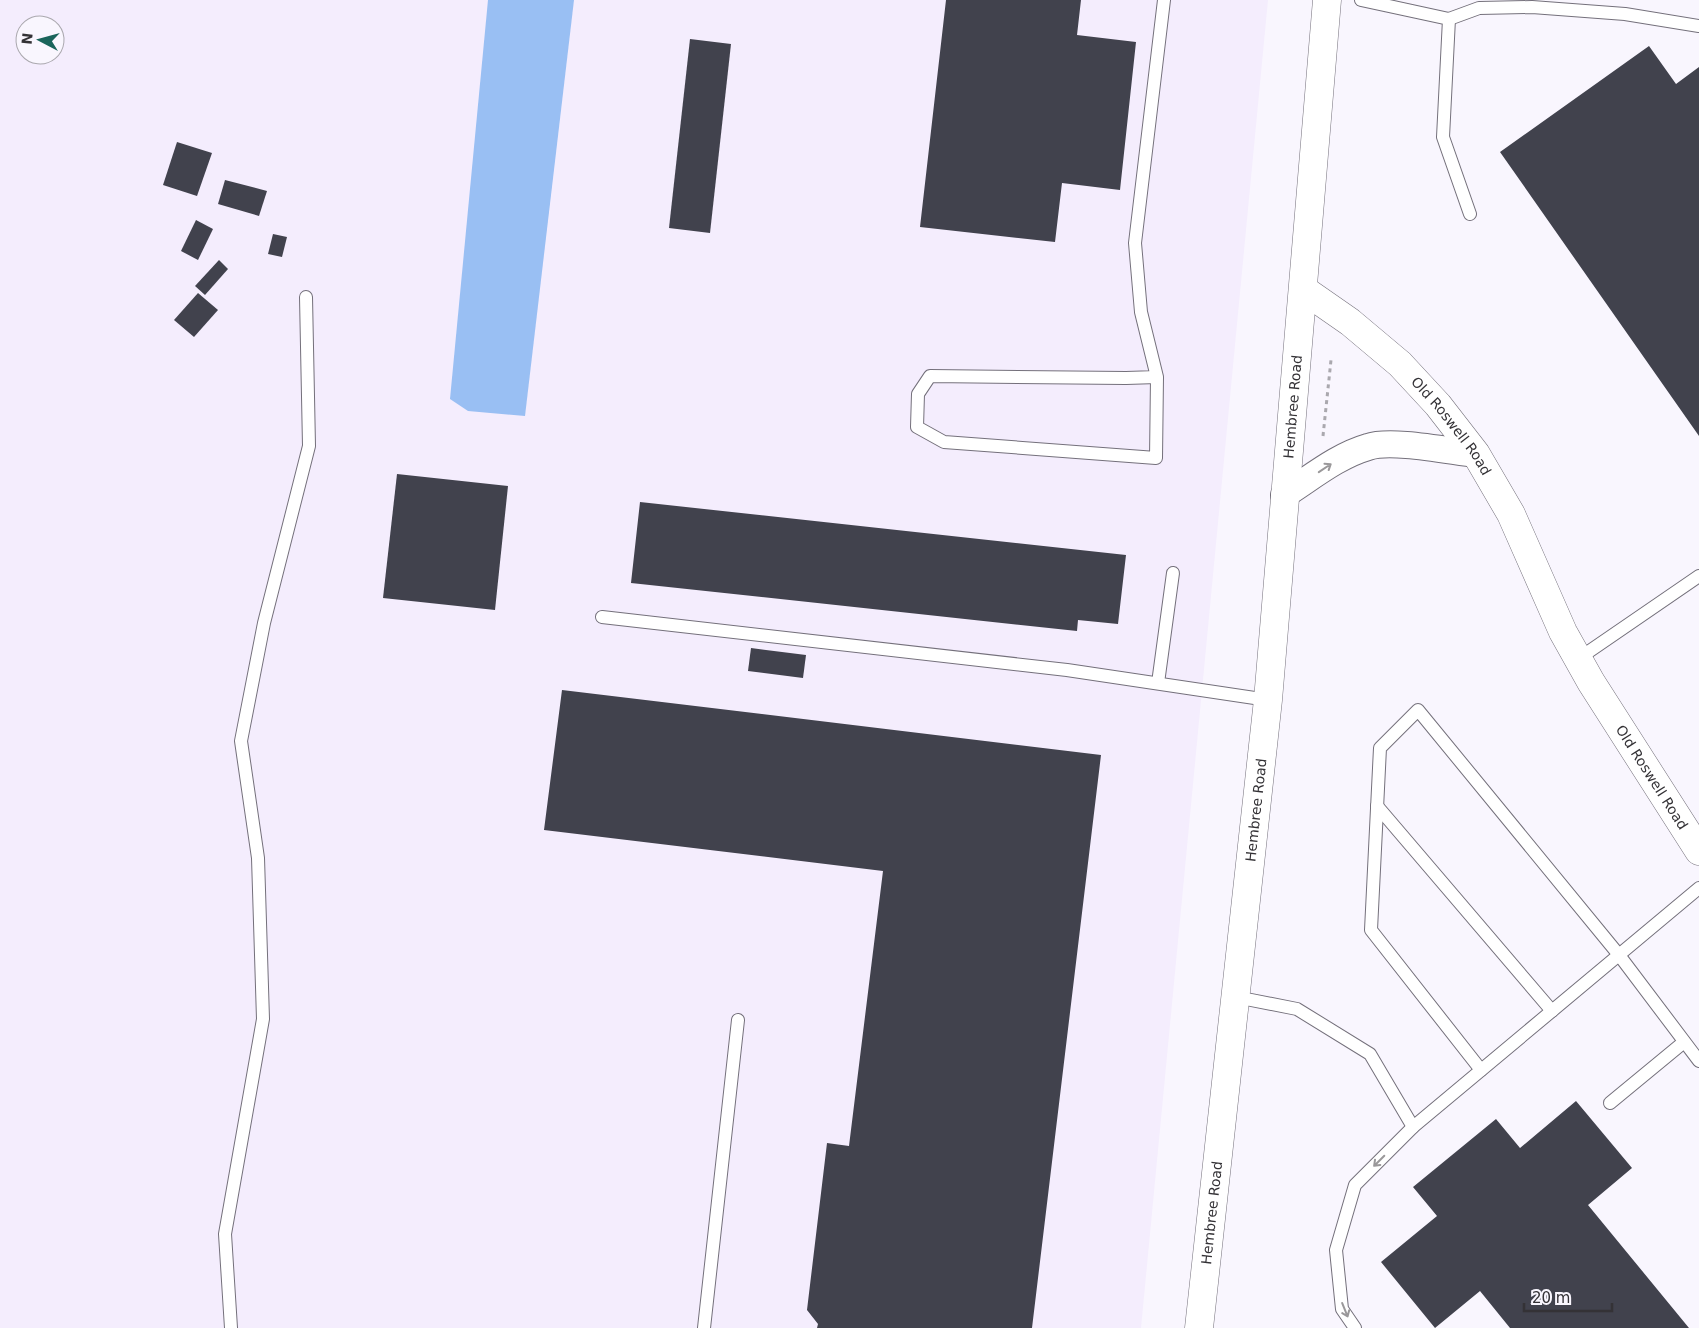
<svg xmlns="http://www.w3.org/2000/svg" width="1699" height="1328" font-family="'DejaVu Sans',sans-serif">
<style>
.built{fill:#f4edfd;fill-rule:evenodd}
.water{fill:#99bff3}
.building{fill:#41424d}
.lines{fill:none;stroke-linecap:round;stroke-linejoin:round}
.service-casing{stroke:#74707b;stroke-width:14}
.minor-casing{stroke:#74707b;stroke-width:28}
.tertiary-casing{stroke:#74707b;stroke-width:29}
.path{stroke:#aaa8ae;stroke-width:3;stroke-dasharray:4 4;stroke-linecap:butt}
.service{stroke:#fff;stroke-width:12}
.minor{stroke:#fff;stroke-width:26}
.tertiary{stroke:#fff;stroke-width:28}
.oneway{stroke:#9a989a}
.labels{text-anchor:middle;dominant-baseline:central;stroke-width:5;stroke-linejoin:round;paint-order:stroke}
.street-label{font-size:14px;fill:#343236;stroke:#f9f6fe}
</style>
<rect width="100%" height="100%" fill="#f9f6fe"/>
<path class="built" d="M 0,0 L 1268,0 L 1141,1328 L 0,1328 ZM 25,25 L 55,25 L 55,55 L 25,55 Z"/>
<polygon class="water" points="488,0 574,0 525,416 468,411 450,399"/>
<g class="building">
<polygon points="946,0 1081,0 1077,35 1136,42 1120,190 1062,183 1055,242 920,227"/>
<polygon points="690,39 731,44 710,233 669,228"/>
<polygon points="1649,46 1676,84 1699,67 1699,436 1500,152"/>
<polygon points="177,142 212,153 197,196 163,185"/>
<polygon points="225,180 267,191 259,216 218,204"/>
<polygon points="196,220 213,229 198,260 181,251"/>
<polygon points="273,234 287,237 282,257 268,254"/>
<polygon points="219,260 228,269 205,295 195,286"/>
<polygon points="198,293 218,310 194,337 174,320"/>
<polygon points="397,474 508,486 495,610 383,598"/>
<polygon points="640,502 1126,555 1118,624 1078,620 1077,631 631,583"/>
<polygon points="751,648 806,655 803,678 748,671"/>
<polygon points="562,690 1101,755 1032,1328 817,1328 818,1324 807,1310 827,1143 849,1146 883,871 544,830"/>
<polygon points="1576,1101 1632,1168 1588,1205 1689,1328 1510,1328 1480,1291 1435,1328 1381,1262 1437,1216 1413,1187 1496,1119 1520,1148"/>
</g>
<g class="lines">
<defs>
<g id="service">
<polyline points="1361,0 1449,19 1443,137 1470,214"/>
<polyline points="1449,19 1479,8 1532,7 1625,14 1699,26"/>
<polyline points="1157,377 1126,378 930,376 918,394 917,427 944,442 1156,458 1157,377 1141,312 1135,243 1164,0"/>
<polyline points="602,617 1067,670 1268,700"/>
<polyline points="1578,659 1699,576"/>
<polyline points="1158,683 1173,573"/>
<polyline points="1377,806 1552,1011"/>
<polyline points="1236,997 1297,1009 1370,1054 1413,1127 1699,888"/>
<polyline points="1481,1070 1371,930 1380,748 1418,710 1619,955 1699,1061"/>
<polyline points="1610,1103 1684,1042"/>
<polyline points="231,1328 225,1234 263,1019 258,858 241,741 264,623 309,446 306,297"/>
<polyline points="704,1328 738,1020"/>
<polyline points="1355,1328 1342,1309 1336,1250 1355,1185 1413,1127"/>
</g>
<path id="minor" d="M 1284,495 C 1311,478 1337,456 1368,447 C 1391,439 1449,451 1476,454"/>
<g id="tertiary">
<path id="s1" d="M 1304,290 L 1350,322 L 1400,364 L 1438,405 L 1476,454 L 1511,514 L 1563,632 L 1591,682 L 1699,851"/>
<path id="s2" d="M 1199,1328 L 1268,700 L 1327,0"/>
</g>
</defs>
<use href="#service" class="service-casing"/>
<use href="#minor" class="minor-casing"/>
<use href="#tertiary" class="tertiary-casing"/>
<polyline class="path" points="1323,436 1331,360"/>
<use href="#service" class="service"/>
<use href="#minor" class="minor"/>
<use href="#tertiary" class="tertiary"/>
</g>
<defs><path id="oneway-shaft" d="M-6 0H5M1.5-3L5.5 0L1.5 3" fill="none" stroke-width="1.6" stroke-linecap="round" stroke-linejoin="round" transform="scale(1.25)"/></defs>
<g class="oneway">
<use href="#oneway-shaft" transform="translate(1325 468) rotate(-34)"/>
<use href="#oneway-shaft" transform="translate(1379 1161) rotate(135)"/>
<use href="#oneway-shaft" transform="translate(1345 1310) rotate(68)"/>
</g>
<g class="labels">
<g class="street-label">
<text stroke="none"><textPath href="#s2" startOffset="926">Hembree Road</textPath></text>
<text stroke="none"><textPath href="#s1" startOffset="202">Old Roswell Road</textPath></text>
<text stroke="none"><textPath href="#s1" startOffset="608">Old Roswell Road</textPath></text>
<text stroke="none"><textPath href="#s2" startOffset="521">Hembree Road</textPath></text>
<text stroke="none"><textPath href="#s2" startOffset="116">Hembree Road</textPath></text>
</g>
</g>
<g transform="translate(40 40) rotate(276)"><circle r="24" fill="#f9f6fe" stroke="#aaa8ae"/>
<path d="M0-4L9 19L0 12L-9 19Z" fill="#1a645b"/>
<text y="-8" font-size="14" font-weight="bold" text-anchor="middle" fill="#343236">N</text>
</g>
<path d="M1524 1303v8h88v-8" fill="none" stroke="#343236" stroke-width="2.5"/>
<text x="1532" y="1303" font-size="15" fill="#343236" stroke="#f9f6fe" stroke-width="4" paint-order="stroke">20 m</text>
</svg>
